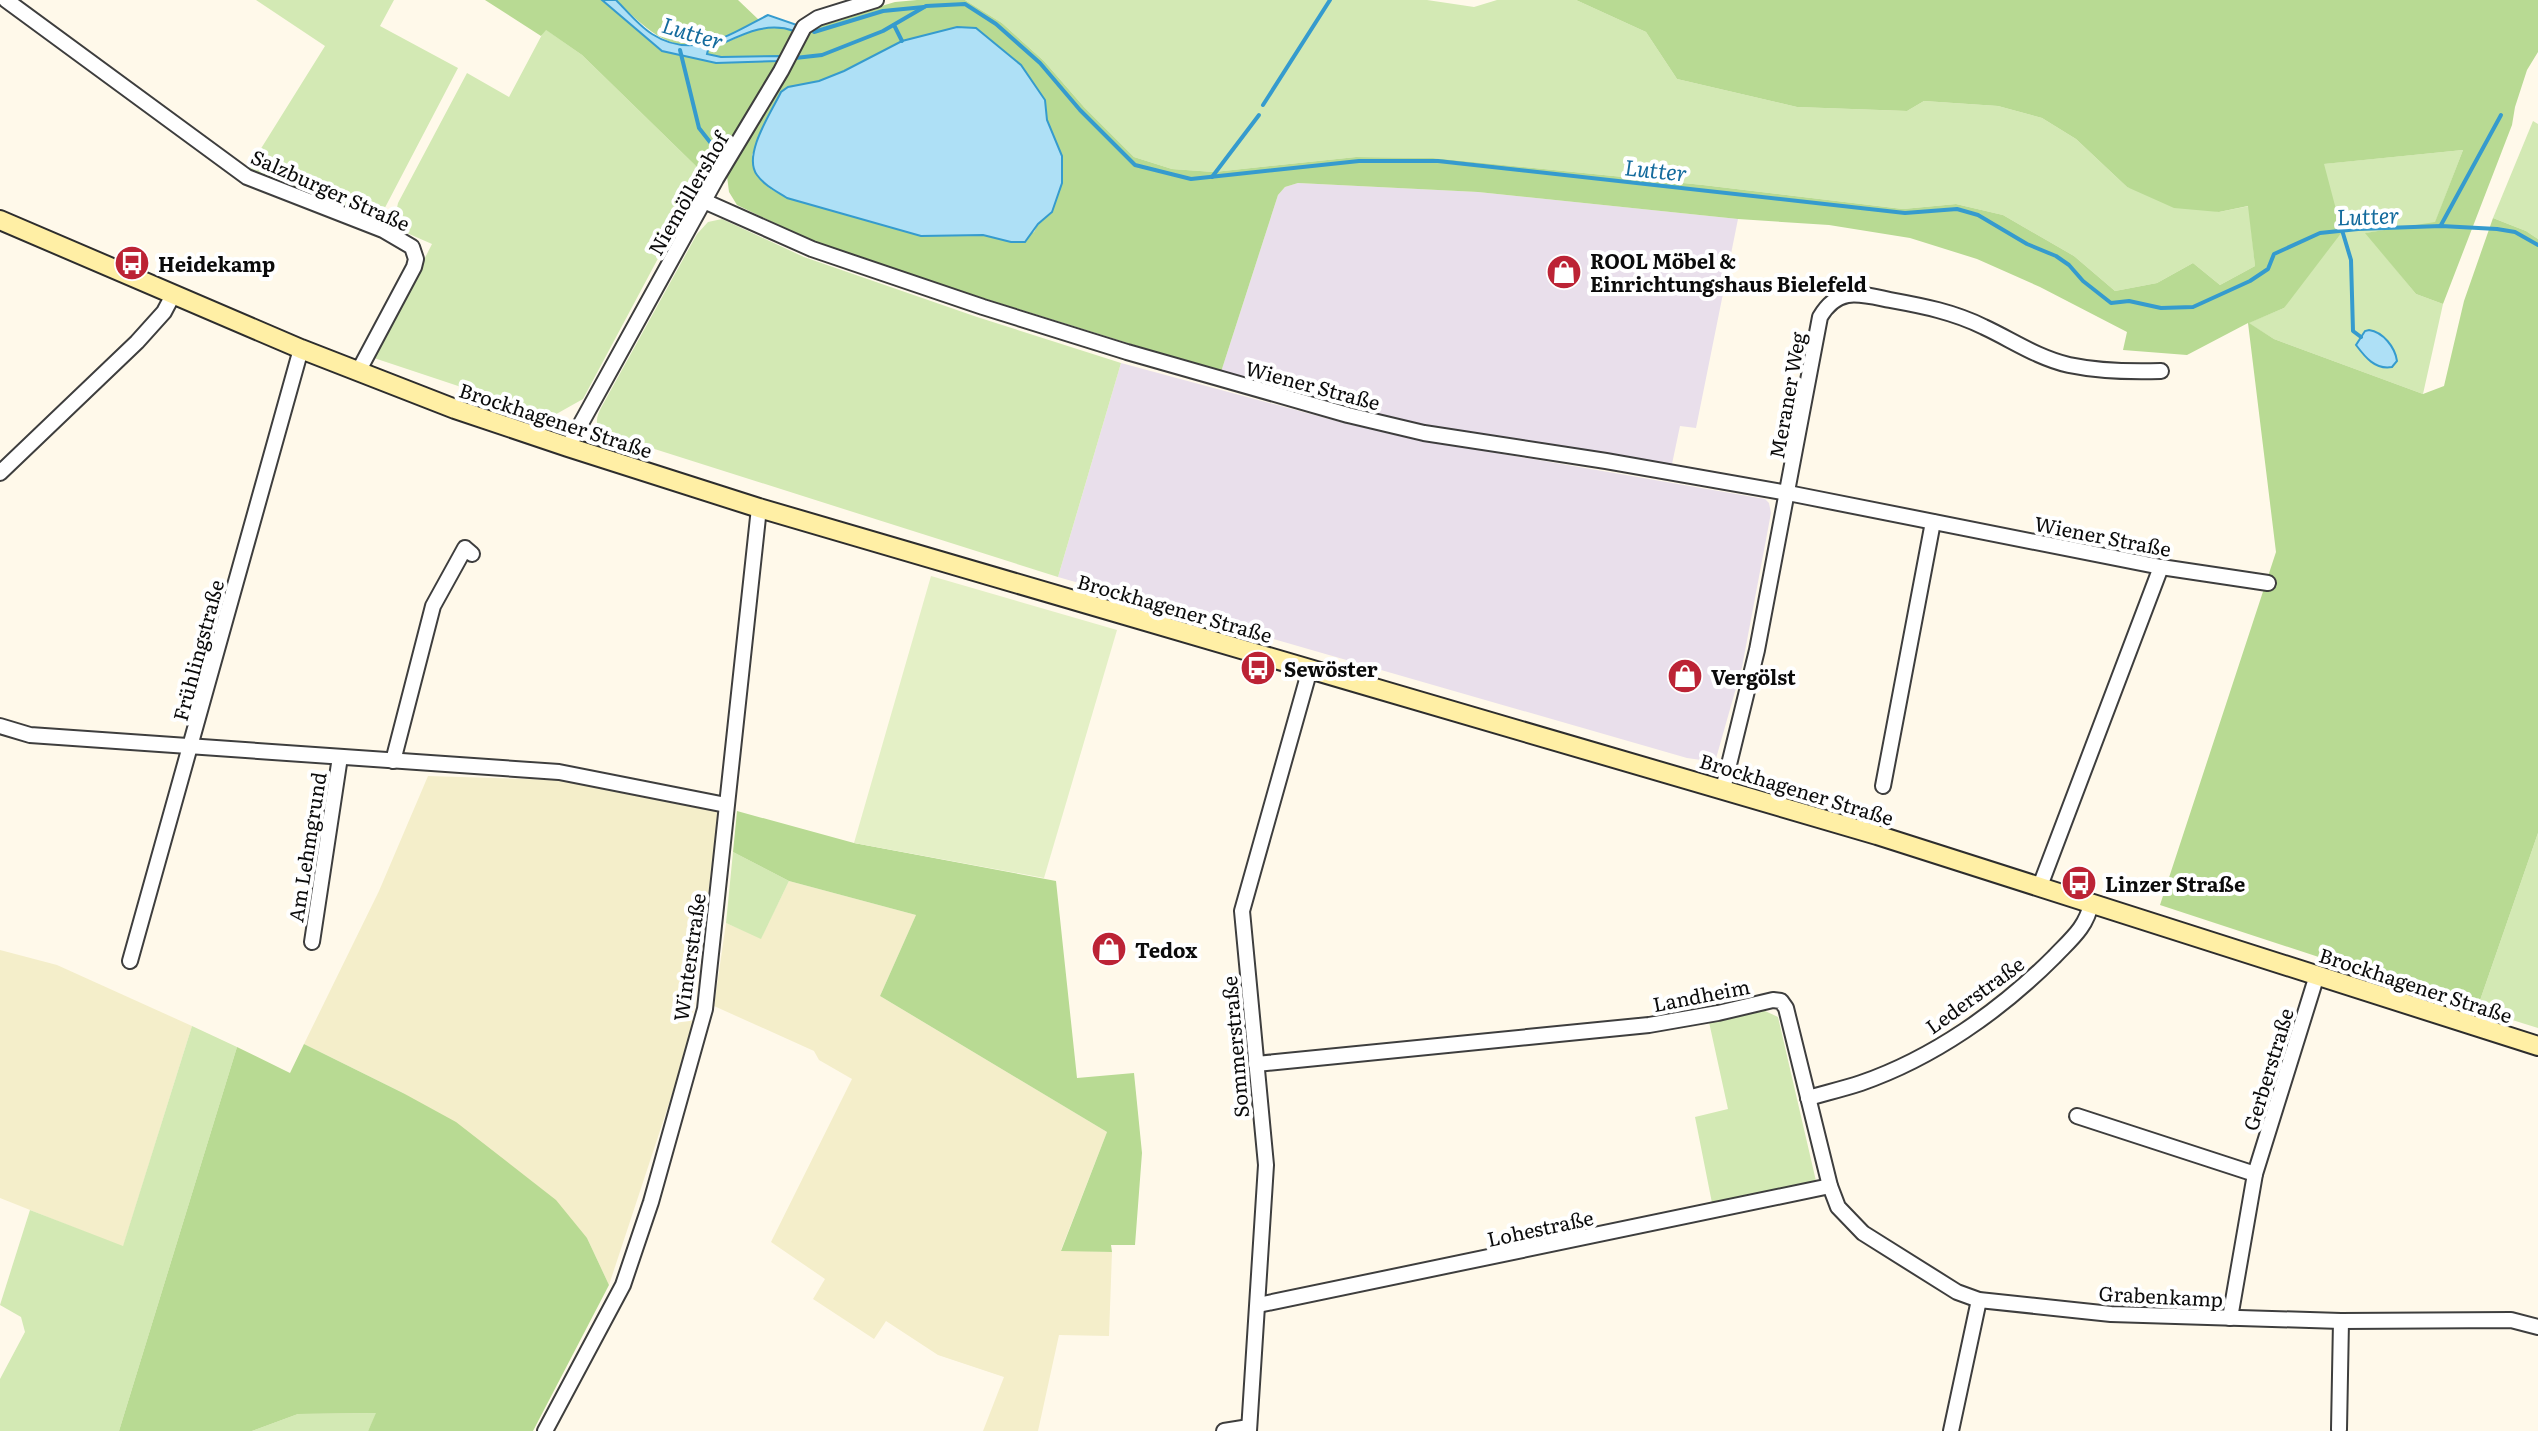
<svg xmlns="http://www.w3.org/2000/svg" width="2538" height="1431" font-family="Literata,serif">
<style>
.industrial{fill:#e9dfeb}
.farmland{fill:#f4eeca}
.green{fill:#d3e9b4}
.forest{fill:#b8da93;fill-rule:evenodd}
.pitch{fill:#e4f0c6}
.water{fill:#aee0f6;stroke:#359bce;stroke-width:2}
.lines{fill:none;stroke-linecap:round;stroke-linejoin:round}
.stream{stroke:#359bce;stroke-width:4}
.street-casing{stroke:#3e3e3e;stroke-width:18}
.secondary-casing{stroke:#2d2d2d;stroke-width:22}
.street{stroke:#fff;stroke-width:14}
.secondary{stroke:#ffefa5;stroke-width:18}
.labels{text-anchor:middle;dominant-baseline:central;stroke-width:8;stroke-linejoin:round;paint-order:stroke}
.street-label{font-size:20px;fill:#0b0b0b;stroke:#fff}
.poi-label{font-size:20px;font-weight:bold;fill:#0b0b0b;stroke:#fff;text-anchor:start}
.water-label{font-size:22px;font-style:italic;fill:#146b9d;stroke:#fff}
</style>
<rect width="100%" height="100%" fill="#fff9ea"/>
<g class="industrial">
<polygon points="1298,183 1478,192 1738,219 1696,428 1680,426 1672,464 1427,427 1221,372 1278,195 1285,187"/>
<polygon points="1121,363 1344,423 1416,439 1765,499 1769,503 1771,513 1742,667 1715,762 1687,758 1058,577"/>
</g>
<g class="farmland">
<polygon points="428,776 557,780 719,811 689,1043 609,1285 587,1238 403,1093 304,1044 379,891"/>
<polygon points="789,881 916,915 880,996 1107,1132 1061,1250 1112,1252 1109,1336 1059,1335 1038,1431 983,1431 1004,1377 938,1355 886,1321 874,1339 813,1299 825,1279 771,1242 852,1079 819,1060 814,1051 714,1006 726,923 761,938"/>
<polygon points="0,950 57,965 192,1026 123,1247 0,1198"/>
</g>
<g class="green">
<polygon points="256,0 394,0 380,26 458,68 378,221 247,171 325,46"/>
<polygon points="965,0 1427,0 1474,7 1497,0 1576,0 1646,32 1677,79 1797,107 1907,111 1924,101 1998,106 2042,118 2076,139 2127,187 2219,212 2249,206 2255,266 2220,285 2193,263 2157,283 2115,291 2074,256 2003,215 1956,204 1903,209 1703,185 1433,158 1356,157 1214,172 1172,169 1134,157 1084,107 1044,61 1002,23"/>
<polygon points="545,29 582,55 701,171 694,191 583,399 551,417 374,358 432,244 393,227 398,203 467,73 509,97"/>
<polygon points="2533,121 2538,124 2538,239 2526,231 2493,218"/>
<polygon points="2463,150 2435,223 2366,233 2416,294 2443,304 2423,394 2274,339 2248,323 2284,308 2323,164"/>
<path d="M 722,219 L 804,257 L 977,317 L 1121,363 L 1058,577 L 601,432 C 594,422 597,416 602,406 L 697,234 L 708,222 Z"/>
<polygon points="2538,833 2538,1028 2477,1009"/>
<polygon points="733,852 789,881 761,939 726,923"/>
<polygon points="1763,1010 1778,1017 1816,1181 1712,1203 1695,1117 1728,1109 1709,1022"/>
<polygon points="192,1026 237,1047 119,1431 0,1431 0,1379 25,1332 21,1317 0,1305 30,1210 123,1246"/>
<polygon points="377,1413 368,1431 252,1431 298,1414"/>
</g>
<g class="forest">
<polygon points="485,0 602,0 662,51 716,63 778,61 718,162 701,171 582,55 546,30 541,36"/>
<path d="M 616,0 L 738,0 L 759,20 C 743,28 725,41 708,45 C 668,53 642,25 616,0 Z"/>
<path d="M 917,0 L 965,0 L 1002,23 L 1044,61 L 1084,107 L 1134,157 L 1172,169 L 1214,172 L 1356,157 L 1433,158 L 1703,185 L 1903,209 L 1956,204 L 2003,215 L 2074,256 L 2115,291 L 2157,283 L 2193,263 L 2220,285 L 2255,266 L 2248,206 L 2219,212 L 2174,208 L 2127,187 L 2076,139 L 2042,118 L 1998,106 L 1924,101 L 1907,111 L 1797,107 L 1677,79 L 1646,32 L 1576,0 L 2538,0 L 2538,52 L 2527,70 L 2515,107 L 2512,125 L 2443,304 L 2416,294 L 2365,233 L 2435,222 L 2463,150 L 2324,164 L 2342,232 L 2284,308 L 2249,323 L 2274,339 L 2423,394 L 2444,386 L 2464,301 L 2493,218 L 2526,231 L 2538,239 L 2538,833 L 2477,1009 L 2160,905 L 2276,552 L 2248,323 L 2187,355 L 2123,350 L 2127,332 L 2040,287 L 1977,259 L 1910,238 L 1829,225 L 1738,219 L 1478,192 L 1298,183 L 1285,187 L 1278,195 L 1221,372 L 983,298 L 814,242 L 737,205 L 729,192 L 727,176 L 810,27 L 895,2 ZM 902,41 L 1045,100 L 1047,120 L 1062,156 L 1052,212 L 1038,224 L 1034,232 L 1011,242 L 983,235 L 921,236 L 787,198 L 769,188 L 752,155 L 781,92 C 792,83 809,85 823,80 C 850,69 876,54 902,41 Z"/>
<polygon points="772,26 794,31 781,56 721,57 707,55 708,50 760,28"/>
<polygon points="737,811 854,843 1056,881 1077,1078 1134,1073 1142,1153 1135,1245 1111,1245 1112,1252 1061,1251 1107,1132 880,996 916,915 789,881 733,852"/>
<polygon points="304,1044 403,1093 456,1122 556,1200 587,1238 609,1285 533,1431 368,1431 376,1413 298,1414 252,1431 119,1431 237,1047 290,1073"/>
</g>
<polygon class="pitch" points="931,576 1117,630 1044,878 854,843"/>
<g class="water">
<path d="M 602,0 L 616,0 C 627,11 639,26 652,34 C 694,61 730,34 768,15 L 797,25 L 794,31 C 763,20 737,38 708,50 L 707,54 L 721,57 L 781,56 L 778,61 L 716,63 L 662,51 Z"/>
<path d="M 957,27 L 976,28 L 1021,65 L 1045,100 L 1047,120 L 1062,156 L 1062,183 L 1052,212 L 1038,224 L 1025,242 L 1011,242 L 983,235 L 921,236 L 787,198 C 776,191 765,186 757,175 C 742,155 772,111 781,92 L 788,87 L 819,81 L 844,71 L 902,41 Z"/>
<path d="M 2369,330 C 2383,332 2395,347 2397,361 L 2392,367 C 2375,370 2365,357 2356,345 L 2365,331 Z"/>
</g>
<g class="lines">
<g class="stream">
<polyline points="894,25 902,41"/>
<polyline points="814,32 883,11 924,7"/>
<polyline points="680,50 699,128 717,151"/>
<polyline points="795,58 822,55 883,31 926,6 965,4 996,24 1040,63 1080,110 1135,165 1191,179 1359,161 1438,161 1905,213 1957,209 1978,215 2027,244 2056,256 2069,265 2083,281 2111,303 2129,301 2161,308 2193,307 2250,281 2268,269 2274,254 2320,233 2358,229 2441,226 2497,229 2515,232 2538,245"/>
<polyline points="1263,105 1330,0"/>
<polyline points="1212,177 1259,115"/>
<polyline points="2441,225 2501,115"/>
<polyline points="2342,230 2351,260 2353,331 2361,337"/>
</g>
<defs>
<g id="street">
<polyline points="6,0 247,177 383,230 412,247 416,259 414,267 358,372"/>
<polyline points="704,201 812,249 983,307 1127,352 1348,415 1424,433 1606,461 1788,493 2161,567 2268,583"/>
<polyline points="568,447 716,179 781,71 804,27 818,18 876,0"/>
<polyline points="0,473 137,342 164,312 173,295"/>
<polyline points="0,726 30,735 559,772 726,805"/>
<polyline points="393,761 433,606 465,548 472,554"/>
<polyline points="1883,786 1933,522"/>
<path d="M 1723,789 L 1757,650 L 1820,317 C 1838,286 1860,294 1890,300 C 1923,306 1954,312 1984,327 C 2012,340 2038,358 2069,365 C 2098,371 2131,372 2161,371"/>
<polyline points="2040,886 2161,567"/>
<polyline points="312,942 340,757"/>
<polyline points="130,961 301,349"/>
<polyline points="1256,1064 1649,1025 1718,1013 1773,1000 1781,1001 1786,1008 1830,1186 1838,1207 1863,1233 1957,1292 1979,1300 2111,1314 2341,1321 2511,1320 2538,1327"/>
<path d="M 1808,1098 C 1825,1093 1843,1089 1861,1083 C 1933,1058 2000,1011 2054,957 C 2070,940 2087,927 2091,903"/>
<polyline points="2077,1116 2255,1174"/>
<polyline points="1258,1305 1830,1186"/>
<polyline points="2230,1318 2255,1174 2317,975"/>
<polyline points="2339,1429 2341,1321"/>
<polyline points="545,1431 623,1285 651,1202 705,1009 759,508"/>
<polyline points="1224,1431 1249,1427"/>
<polyline points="1249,1431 1266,1165 1242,911 1310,669"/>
<polyline points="1951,1431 1979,1300"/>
</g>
<polyline id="secondary" points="0,220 301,349 455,409 568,447 759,508 1877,835 2538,1046"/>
</defs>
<use href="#street" class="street-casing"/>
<use href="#secondary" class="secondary-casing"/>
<use href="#street" class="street"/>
<use href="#secondary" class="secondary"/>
</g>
<defs>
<symbol id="bus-disc" viewBox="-11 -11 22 22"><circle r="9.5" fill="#bc2335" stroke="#fff"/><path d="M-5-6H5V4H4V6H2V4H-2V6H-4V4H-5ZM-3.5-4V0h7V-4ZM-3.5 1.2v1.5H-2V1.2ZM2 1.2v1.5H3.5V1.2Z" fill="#fff"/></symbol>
<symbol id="shop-disc" viewBox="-11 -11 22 22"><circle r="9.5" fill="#bc2335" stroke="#fff"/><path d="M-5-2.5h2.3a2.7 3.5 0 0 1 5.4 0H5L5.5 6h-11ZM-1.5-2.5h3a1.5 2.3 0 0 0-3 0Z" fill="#fff"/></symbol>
</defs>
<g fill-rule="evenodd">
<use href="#bus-disc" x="112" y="243" width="40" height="40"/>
<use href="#shop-disc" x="1544" y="252" width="40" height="40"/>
<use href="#bus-disc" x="1238" y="648" width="40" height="40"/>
<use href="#shop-disc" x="1665" y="656" width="40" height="40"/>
<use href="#bus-disc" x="2059" y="863" width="40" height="40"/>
<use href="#shop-disc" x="1089" y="929" width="40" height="40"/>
</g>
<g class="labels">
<g class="street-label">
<text transform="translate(331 189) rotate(24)">Salzburger Straße</text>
<text transform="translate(687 193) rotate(-60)">Niemöllershof</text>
<text transform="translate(1313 384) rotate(15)">Wiener Straße</text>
<text transform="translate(1786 395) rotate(-80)">Meraner Weg</text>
<text transform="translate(556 419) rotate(18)">Brockhagener Straße</text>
<text transform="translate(2103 535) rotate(11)">Wiener Straße</text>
<text transform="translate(1175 607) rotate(16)">Brockhagener Straße</text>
<text transform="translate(197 650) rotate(-75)">Frühlingstraße</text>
<text transform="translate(1797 788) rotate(17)">Brockhagener Straße</text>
<text transform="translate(306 847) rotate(-81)">Am Lehmgrund</text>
<text transform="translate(688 957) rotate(-82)">Winterstraße</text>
<text transform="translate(2416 984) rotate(18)">Brockhagener Straße</text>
<text transform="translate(1701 994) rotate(-11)">Landheim</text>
<text transform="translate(1974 994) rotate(-36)">Lederstraße</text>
<text transform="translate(1234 1047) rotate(-95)">Sommerstraße</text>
<text transform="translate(2267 1069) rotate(-73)">Gerberstraße</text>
<text transform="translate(1540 1227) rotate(-12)">Lohestraße</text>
<text transform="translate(2161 1295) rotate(3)">Grabenkamp</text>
</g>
<g class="poi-label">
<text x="1590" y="260">ROOL Möbel &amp;<tspan x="1590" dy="23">Einrichtungshaus Bielefeld</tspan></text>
<text x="158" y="263">Heidekamp</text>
<text x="1284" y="668">Sewöster</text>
<text x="1711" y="676">Vergölst</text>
<text x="2105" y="883">Linzer Straße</text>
<text x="1135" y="949">Tedox</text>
</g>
<g class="water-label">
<text transform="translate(693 32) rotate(17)">Lutter</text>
<text transform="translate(1656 169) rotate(6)">Lutter</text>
<text transform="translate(2368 215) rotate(-2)">Lutter</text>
</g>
</g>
</svg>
